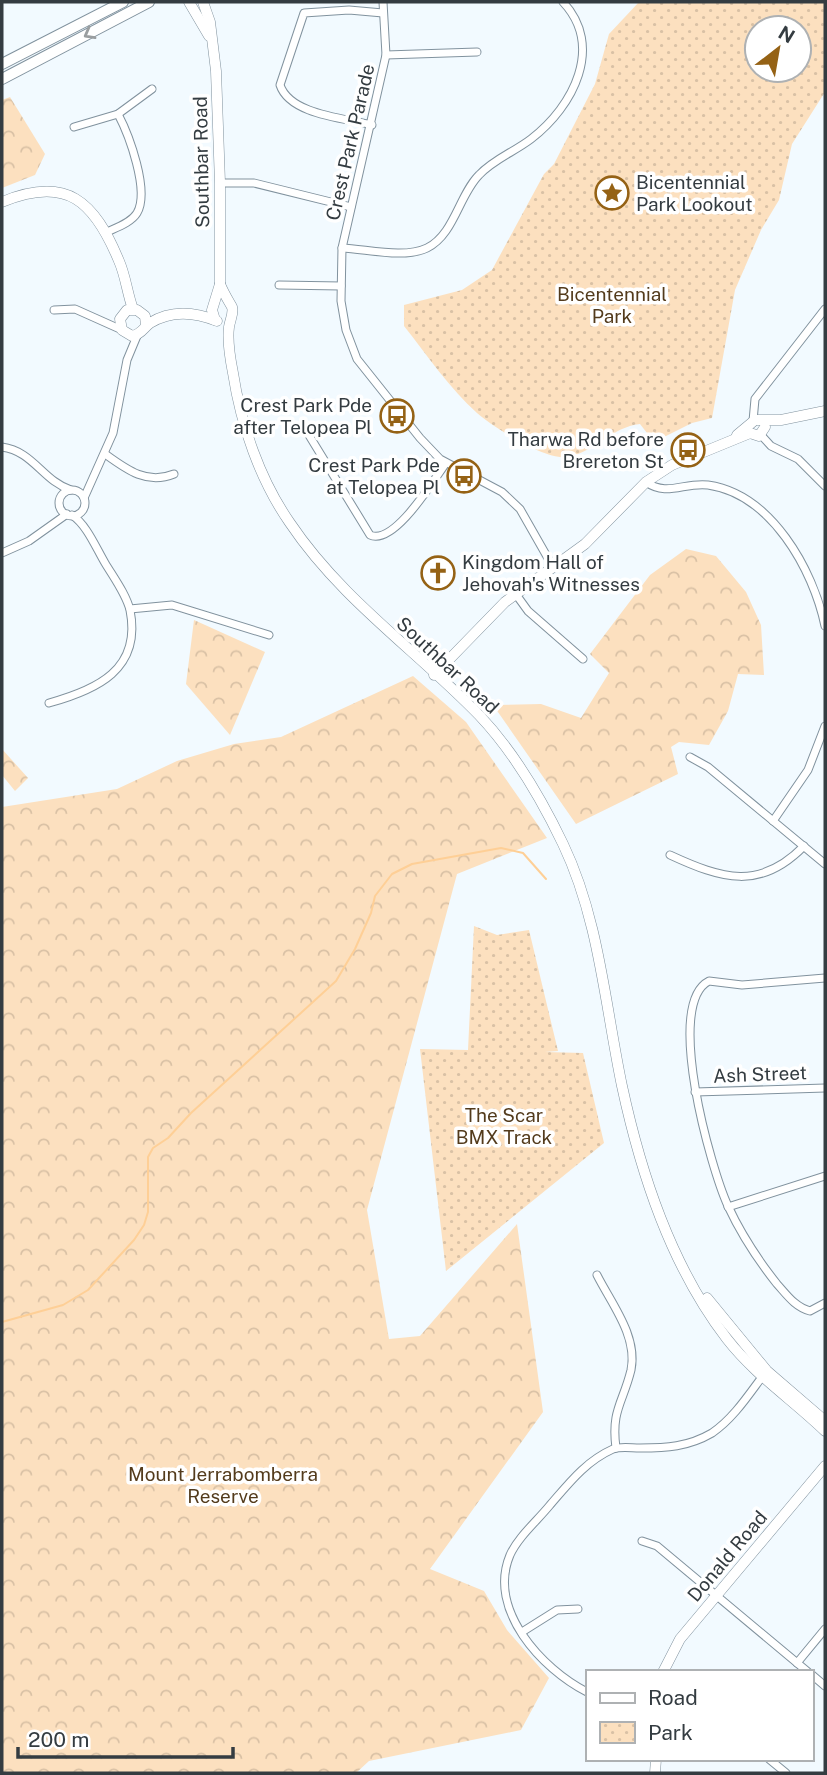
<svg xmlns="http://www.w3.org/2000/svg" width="827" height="1775" font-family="'Public Sans',sans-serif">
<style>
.forest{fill:url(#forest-crowns)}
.park{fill:url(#park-dots);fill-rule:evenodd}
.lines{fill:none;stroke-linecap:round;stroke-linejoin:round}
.stream{stroke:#fecf96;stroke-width:2}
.street-casing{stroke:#81929e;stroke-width:9}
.secondary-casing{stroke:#81929e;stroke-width:11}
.primary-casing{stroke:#81929e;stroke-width:12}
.street{stroke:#fff;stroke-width:7}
.secondary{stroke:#fff;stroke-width:10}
.primary{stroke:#fff;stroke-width:10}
.oneway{stroke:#9a9ea0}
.labels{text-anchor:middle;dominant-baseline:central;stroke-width:7;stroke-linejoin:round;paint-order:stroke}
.street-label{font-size:19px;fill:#343c41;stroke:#fff}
.poi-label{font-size:19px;fill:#343c41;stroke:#fff;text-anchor:end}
.park-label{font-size:19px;fill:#533b1c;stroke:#fff}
</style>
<defs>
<pattern id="forest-crowns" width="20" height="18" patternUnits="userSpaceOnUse" patternTransform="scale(1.75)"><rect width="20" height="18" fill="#fce0bf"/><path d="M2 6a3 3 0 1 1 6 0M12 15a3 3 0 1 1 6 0" fill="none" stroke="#d9c1a5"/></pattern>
<pattern id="park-dots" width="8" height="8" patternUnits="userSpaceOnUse" patternTransform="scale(1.75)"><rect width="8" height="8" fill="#fce0bf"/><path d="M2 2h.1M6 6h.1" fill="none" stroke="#d9c1a5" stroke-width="1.8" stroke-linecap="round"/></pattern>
</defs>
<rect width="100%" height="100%" fill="#f2faff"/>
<g class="forest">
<polygon points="10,97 45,154 35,175 2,188 2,100"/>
<polygon points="686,549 716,556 746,592 761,625 764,675 738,674 728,711 709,745 679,742 671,747 678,774 576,824 493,705 541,704 581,718 609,673 590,654 650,575"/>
<polygon points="194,620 265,652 230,735 186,684"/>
<polygon points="413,676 466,722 547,838 457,874 367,1210 389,1339 420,1336 517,1224 543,1412 430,1569 484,1591 507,1630 549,1678 521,1730 369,1761 356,1773 2,1773 2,807 117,789 177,761 234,744 281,737"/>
<polygon points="2,749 28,778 15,791 2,775"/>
</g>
<g class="park">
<path d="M 639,2 L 825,2 L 825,92 L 792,144 L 779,200 L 761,230 L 735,290 L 712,418 L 692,423 L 654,442 L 640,424 C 612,427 596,451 568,457 C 546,461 493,427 477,413 C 450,389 427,355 404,326 L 404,305 L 462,290 L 492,270 L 544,174 L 554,164 L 595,84 L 609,34 ZM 799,28 L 799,70 L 757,70 L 757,28 Z"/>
<polygon points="474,926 497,935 529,930 558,1051 545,1052 583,1053 604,1143 446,1271 420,1049 468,1050"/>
</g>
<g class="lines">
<polyline class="stream" points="2,1322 63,1305 88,1290 134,1240 144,1225 148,1212 148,1157 153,1148 168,1138 191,1113 336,981 355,949 371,913 375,896 392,874 412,864 501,848 523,853 546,879"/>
<defs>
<g id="street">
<polyline points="383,2 386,55 342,248 341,301 346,330 357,359 420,438 440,459 502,492 520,509 553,567"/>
<polyline points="386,55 477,52"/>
<path d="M 372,125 C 345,118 290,115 280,85 L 304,13 L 349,10 L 383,13"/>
<polyline points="74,127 118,114 152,89"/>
<polyline points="220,183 254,183 351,207"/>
<path d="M 105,233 C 115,228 131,223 137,213 C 150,191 129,135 118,114"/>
<path d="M 342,248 C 367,249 404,259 427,248 C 454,235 459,195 479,175 C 494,159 514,152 531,139 C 574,106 604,46 563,2"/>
<polyline points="279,285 341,286"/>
<polyline points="54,310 75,309 122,330"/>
<polyline points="753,421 755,399 825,309"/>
<path d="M 307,432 L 370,535 C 394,546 433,481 446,463"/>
<polyline points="761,435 771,446 798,459 825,486"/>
<path d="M 2,447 C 33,451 43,481 71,490"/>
<path d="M 105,454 C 127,470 147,485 174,474"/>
<path d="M 646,482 C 667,497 684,482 708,485 C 771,494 813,569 825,626"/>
<circle cx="72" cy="503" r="13"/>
<polyline points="84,498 113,433 127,360 137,336"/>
<polyline points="2,553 29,541 67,514"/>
<polyline points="515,593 528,611 583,659"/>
<polyline points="130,609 172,605 269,635"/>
<path d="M 49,703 C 96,690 142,670 130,610 C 126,594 114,578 105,563 C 96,548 87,525 72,515"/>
<polyline points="690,757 708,767 825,864"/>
<polyline points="773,821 808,770 825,726"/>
<path d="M 670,855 C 722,879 760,891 804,846"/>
<path d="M 825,978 L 742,985 L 709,981 C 664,1004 711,1169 728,1206 C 741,1234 758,1260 777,1284 C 787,1295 795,1307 810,1311 L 825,1303"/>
<polyline points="695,1092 825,1088"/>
<polyline points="728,1207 825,1176"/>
<path d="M 597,1275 C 611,1303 638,1336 631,1370 C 623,1403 611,1410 616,1448"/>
<polyline points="642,1541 657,1546 808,1672"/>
<polyline points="522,1632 557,1610 578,1609"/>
<polyline points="797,1663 825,1629"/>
<polyline points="811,1674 825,1686"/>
<path d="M 587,1692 C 542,1669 487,1610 510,1555 C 518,1537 537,1521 550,1505 C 569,1483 586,1461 613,1449 C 621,1446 631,1448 640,1448 C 666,1448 688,1447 712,1433 C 734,1418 749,1394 765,1373"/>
<polyline points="769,1759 786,1773"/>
</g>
<g id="secondary">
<polyline points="189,2 209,36"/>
<polyline points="203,2 210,22 216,71 220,183 220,284 212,310 215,320"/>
<path d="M 2,202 C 67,175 94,201 119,261 C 126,277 127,293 133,309"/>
<path d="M 220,284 C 223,292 228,300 232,307 C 234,313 230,320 229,327 C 227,342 230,358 233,373 C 241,425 260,480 290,523 C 341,599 416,650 479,715 C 514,752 541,798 563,844 C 599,919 605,1005 622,1086 C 641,1174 671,1266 727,1339 C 755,1375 793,1400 825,1431"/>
<path d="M 146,326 L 145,316 L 137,310 L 127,310 L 120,319 L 122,330 L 132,336 C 142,334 143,328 150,323 C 171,310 195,312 217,321"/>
<polyline points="750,433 759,436 765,427"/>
<polyline points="737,435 755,420 781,420 825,411"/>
<polyline points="434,675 505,602 585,544 646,482 672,465 750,433"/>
<polyline points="707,1298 767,1371 825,1421"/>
<polyline points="663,1672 680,1639 825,1466"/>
<polyline points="655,1773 656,1759"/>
</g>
<g id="primary">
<polyline points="2,64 123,2"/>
<polyline points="2,79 149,2"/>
</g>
</defs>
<use href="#street" class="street-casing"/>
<use href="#secondary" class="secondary-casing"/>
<use href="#primary" class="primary-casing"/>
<use href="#street" class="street"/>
<use href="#secondary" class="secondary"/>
<use href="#primary" class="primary"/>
</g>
<defs><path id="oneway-chevron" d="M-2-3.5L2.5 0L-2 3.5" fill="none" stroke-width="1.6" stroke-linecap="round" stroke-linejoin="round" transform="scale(1.75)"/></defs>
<use class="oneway" href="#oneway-chevron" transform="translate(89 34) rotate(151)"/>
<defs>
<symbol id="sight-ring" viewBox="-11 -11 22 22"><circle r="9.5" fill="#fff" stroke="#956215" stroke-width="1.5"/><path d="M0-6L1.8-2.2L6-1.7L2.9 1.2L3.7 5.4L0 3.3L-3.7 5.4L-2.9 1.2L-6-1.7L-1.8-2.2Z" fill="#956215"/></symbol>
<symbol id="bus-ring" viewBox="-11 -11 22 22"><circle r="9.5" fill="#fff" stroke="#956215" stroke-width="1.5"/><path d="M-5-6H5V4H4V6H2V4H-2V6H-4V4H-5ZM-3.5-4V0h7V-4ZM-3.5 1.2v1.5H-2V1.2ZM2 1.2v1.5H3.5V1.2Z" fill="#956215"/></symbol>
<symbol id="church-ring" viewBox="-11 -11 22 22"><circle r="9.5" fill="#fff" stroke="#956215" stroke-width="1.5"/><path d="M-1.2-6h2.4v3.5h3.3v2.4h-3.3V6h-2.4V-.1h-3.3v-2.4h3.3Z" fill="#956215"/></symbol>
</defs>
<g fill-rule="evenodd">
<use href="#sight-ring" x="593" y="174" width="38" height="38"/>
<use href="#bus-ring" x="378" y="397" width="38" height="38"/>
<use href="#bus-ring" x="669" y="431" width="38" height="38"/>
<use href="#bus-ring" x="445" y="457" width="38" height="38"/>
<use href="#church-ring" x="419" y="554" width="38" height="38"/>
</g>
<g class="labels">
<g class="street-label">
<text transform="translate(350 142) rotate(-77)">Crest Park Parade</text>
<text transform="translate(201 162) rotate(-91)">Southbar Road</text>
<text transform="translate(448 665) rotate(43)">Southbar Road</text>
<text transform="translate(760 1074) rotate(-2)">Ash Street</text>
<text transform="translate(727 1556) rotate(-50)">Donald Road</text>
</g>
<g class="poi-label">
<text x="636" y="182" text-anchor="start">Bicentennial<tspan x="636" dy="22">Park Lookout</tspan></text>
<text x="372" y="405">Crest Park Pde<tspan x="372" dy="22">after Telopea Pl</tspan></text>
<text x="664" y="439">Tharwa Rd before<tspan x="664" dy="22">Brereton St</tspan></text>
<text x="440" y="465">Crest Park Pde<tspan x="440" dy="22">at Telopea Pl</tspan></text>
<text x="462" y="562" text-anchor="start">Kingdom Hall of<tspan x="462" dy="22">Jehovah's Witnesses</tspan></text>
</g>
<g class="park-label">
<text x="612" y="294">Bicentennial<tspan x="612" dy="22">Park</tspan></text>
<text x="504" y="1115">The Scar<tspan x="504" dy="22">BMX Track</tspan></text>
<text x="223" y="1474">Mount Jerrabomberra<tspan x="223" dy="22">Reserve</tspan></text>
</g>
</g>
<rect width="827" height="1775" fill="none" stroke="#343c41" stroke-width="7"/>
<rect x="586" y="1670" width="228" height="91" fill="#ffffff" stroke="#aeb1b3" stroke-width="2"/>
<rect x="600" y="1693" width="35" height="10" fill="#ffffff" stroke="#aeb1b3" stroke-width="2"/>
<text x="648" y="1705" font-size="21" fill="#343c41">Road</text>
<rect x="600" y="1722" width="35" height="21" fill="url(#park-dots)" stroke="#aeb1b3" stroke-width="2"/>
<text x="648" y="1740" font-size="21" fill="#343c41">Park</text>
<g transform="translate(778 49) rotate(31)"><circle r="33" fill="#ffffff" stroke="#aeb1b3" stroke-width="2"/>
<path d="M0-5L12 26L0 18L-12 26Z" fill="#956215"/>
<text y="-10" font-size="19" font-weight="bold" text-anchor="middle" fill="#343c41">N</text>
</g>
<path d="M18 1747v10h215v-10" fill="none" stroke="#343c41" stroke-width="3.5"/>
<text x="28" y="1747" font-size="21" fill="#343c41" stroke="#ffffff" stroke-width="5" paint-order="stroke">200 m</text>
</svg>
